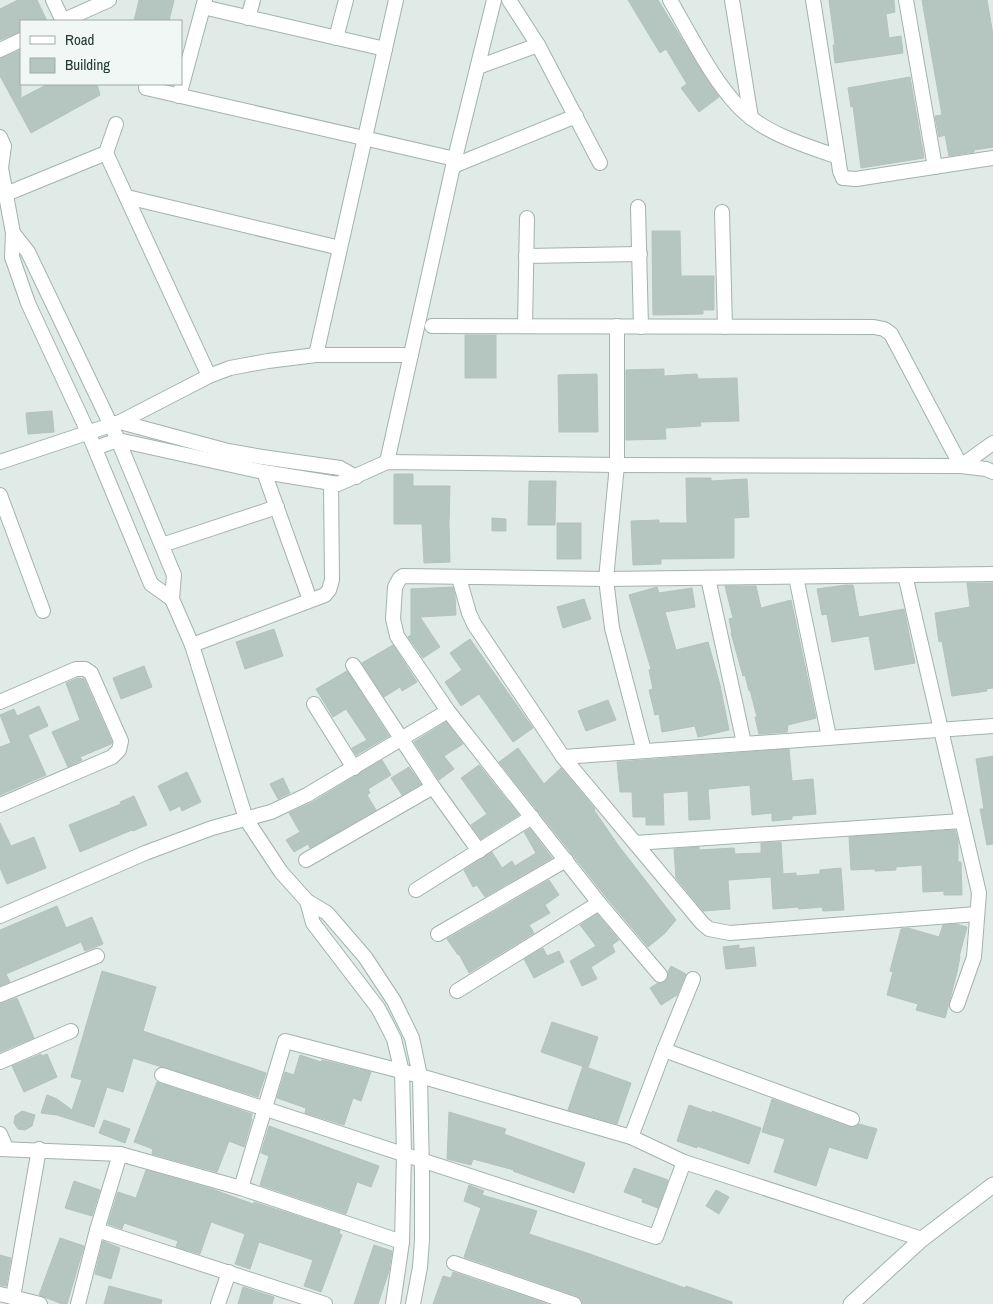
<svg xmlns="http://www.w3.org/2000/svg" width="993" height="1304" font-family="'Archivo Narrow',sans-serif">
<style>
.building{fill:#b5c5c0;stroke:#b3c3be}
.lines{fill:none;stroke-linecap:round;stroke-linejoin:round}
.minor-casing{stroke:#a3b2ad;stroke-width:16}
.tertiary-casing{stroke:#a3b2ad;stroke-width:17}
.minor{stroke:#fff;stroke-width:14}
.tertiary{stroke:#fff;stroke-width:15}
</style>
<rect width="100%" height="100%" fill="#e0eae6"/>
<g class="building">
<polygon points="18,0 37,0 47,21 21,21 21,31 0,40 0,9"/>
<polygon points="139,0 174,0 169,21 134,21"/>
<polygon points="628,0 658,0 699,67 719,97 699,112 681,88 687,84 666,49 660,53"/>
<polygon points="829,0 894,0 895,12 886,14 889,38 901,36 903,53 835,63 833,45 835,45"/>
<polygon points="922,0 987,0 993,35 993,147 974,150 974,152 949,156 945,135 939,137 935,116 942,115"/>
<polygon points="21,50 21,98 48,84 97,84 100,95 31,133 0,76 0,59"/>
<polygon points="910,77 924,158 861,168 853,106 851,107 848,88"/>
<polygon points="652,231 680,231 681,276 714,276 714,310 703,310 703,314 653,315"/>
<rect x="465" y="335" width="31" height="43"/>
<polygon points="664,369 664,376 697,374 698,379 737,378 739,421 700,422 701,426 665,428 666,439 626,440 626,370"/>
<polygon points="597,374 598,432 559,432 558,375"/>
<polygon points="52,411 54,432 28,434 26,413"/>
<polygon points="394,474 413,474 413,486 450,486 449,524 450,562 424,563 422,524 394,524"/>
<polygon points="686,478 711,478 711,481 747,479 749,517 734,518 734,558 661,559 661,564 633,565 631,521 659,520 659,523 687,523"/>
<polygon points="529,481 556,481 555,525 528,525"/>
<polygon points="492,518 506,519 506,531 492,531"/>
<rect x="557" y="523" width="24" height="36"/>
<polygon points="967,583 993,583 993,688 986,689 987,691 952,696 942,641 939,642 935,613 970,607"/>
<polygon points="846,585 853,585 859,617 904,609 915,663 875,670 869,636 832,642 827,614 822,615 817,589"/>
<polygon points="725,586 756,586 761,608 791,600 816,718 788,725 787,732 759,734 755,717 757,717 750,690 749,691 745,675 743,676 731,633 732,633 729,619 733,618"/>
<polygon points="453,587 455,596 456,615 420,617 440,647 423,658 408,637 411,635 411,589"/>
<polygon points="657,587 659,593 692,588 695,607 665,612 676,650 708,642 720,685 729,730 698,737 695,726 662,732 659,714 655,715 649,690 653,689 649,670 651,669 629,595"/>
<polygon points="584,599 591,619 563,628 557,607"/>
<polygon points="274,629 283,656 245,669 236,642"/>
<polygon points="470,639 533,728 513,742 479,694 461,706 445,682 462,670 450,653"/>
<polygon points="393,645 417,682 402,691 400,687 384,697 362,663"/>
<polygon points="144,666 152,687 121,699 113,678"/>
<polygon points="347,671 389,736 356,755 352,748 367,740 346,709 333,717 316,689"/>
<polygon points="78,678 84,679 112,742 111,744 80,757 82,760 68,767 52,732 80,720 66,683"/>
<polygon points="608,700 616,720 586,731 578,711"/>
<polygon points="39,706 48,726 28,735 46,775 0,795 0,747 11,743 0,715 14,709 17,716"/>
<polygon points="446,722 463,744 444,756 454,769 439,780 414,742"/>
<polygon points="518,748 544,784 561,768 595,809 594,810 618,845 676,920 664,934 648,947 606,897 499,762"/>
<polygon points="789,749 792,781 813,779 816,814 792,816 792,819 772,821 772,813 752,815 750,785 708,789 710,819 689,820 688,791 663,793 664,825 646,825 646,817 633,817 632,792 620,792 617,762"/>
<polygon points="993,756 993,844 987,845 980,809 984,809 976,759"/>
<polygon points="382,760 391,775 368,789 370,793 367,795 376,810 310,848 308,844 294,852 286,840 300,832 289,813 311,803"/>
<polygon points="479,765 519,815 481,839 471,825 487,814 461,778"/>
<polygon points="409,767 421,784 402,795 391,778"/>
<polygon points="187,772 201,802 182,811 180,806 170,811 158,786"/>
<polygon points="283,778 290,793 278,799 270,784"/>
<polygon points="134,796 147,825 133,831 132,830 80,852 69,825 121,804 120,802"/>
<polygon points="0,823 11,846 34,837 46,868 7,884 0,868"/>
<polygon points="530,829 552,858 485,897 477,885 473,887 464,870 492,852 502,868 512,861 515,866 536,853 524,832"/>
<polygon points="955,830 958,840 958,862 961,862 962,895 944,895 944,891 923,892 922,865 896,867 896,870 875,871 875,869 851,870 849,837"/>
<polygon points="781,842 783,874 796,873 796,876 820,874 820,870 841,868 844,910 823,911 822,907 799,909 798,907 773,909 771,877 728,880 730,909 703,911 676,878 674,849 699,847 699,850 734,848 735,854 761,853 761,843"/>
<polygon points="549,880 559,895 545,905 550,913 529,925 534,933 469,973 459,954 458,955 447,939"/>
<polygon points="57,906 66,928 92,917 103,944 85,951 81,942 6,974 10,982 0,986 0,930"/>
<polygon points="597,914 619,940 612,945 615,952 591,967 597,979 582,986 570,961 596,946 580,925"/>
<polygon points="956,924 967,927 959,957 960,957 957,972 945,1018 916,1010 918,1004 887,995 893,972 890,971 901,929 908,928 939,937 943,925"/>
<polygon points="739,945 739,949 754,947 756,966 726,969 723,947"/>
<polygon points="543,948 547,956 559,951 564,962 534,978 524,959"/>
<polygon points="671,966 686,974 677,995 661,1005 650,988 658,983 666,981 668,977 668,972"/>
<polygon points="102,971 156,987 143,1031 266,1073 258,1097 133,1058 123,1092 107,1087 94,1127 57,1115 41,1113 47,1095 57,1099 72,1110 82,1080 71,1077"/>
<polygon points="17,998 34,1038 0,1052 0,1004"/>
<polygon points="552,1022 598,1037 588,1068 541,1052"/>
<polygon points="41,1054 42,1056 47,1054 57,1077 24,1092 12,1066"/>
<polygon points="300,1055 321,1062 322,1060 371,1072 361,1101 353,1098 344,1125 305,1113 306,1108 277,1098 285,1072 294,1075"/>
<polygon points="583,1066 631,1083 617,1124 568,1110"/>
<polygon points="157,1082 252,1114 251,1119 252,1119 244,1147 229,1141 217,1172 152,1154 153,1149 134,1142"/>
<polygon points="772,1099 849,1127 854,1127 859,1124 877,1129 867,1159 829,1147 816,1186 774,1172 785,1139 762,1132"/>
<polygon points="689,1105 712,1113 712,1111 761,1128 749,1164 697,1146 697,1148 677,1141"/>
<polygon points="22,1111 35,1115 32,1126 25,1130 18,1129 14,1123 15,1116"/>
<polygon points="449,1112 506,1129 504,1134 585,1163 574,1193 513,1171 514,1170 473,1159 471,1165 447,1159"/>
<polygon points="104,1120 130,1129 125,1143 99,1133"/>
<polygon points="269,1126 379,1166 371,1187 357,1182 346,1214 260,1185 269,1156 261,1153"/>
<polygon points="634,1168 668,1180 658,1208 642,1202 643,1199 624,1192"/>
<polygon points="146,1170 212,1189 253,1204 254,1202 340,1230 339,1233 342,1235 321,1292 304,1286 313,1260 259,1242 250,1269 235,1264 245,1234 211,1222 200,1254 176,1247 178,1241 124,1223 122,1229 108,1224 118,1192 136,1198"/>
<polygon points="74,1181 100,1190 92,1216 65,1208"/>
<polygon points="469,1185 484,1191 482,1195 537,1211 529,1234 590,1254 685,1288 686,1286 732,1302 732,1304 583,1304 581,1299 577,1296 464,1257 481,1208 464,1201"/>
<polygon points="716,1190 729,1197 719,1214 706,1206"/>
<polygon points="60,1238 84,1246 67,1304 62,1304 39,1295"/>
<polygon points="103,1241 120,1248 111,1279 95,1274"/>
<polygon points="374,1245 392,1251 389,1271 378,1304 354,1304"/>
<polygon points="0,1255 11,1258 6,1286 0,1285"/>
<polygon points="453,1272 547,1304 433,1304 443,1276 451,1278"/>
<polygon points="109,1286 162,1300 161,1304 104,1304"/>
<polygon points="243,1287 274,1297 272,1304 238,1304"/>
</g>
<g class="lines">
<defs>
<g id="minor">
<polyline points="53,0 63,21"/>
<polyline points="509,0 538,45 600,163"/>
<path d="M 670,0 C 691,36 718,92 750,117 C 775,137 808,146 838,157"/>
<polyline points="732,0 751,118"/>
<polyline points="813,0 838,157 840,171 843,178 856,179 993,158"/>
<polyline points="906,0 935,167"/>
<polyline points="203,7 385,49"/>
<polyline points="248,18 253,0"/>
<polyline points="62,21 109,0"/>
<polyline points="336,38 346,0"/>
<polyline points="0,50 21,40"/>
<polyline points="478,67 538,45"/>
<polyline points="146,88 455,159"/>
<polyline points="179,96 205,0"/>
<polyline points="0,137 4,146 1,168 13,233 12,257 28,303 88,432 151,584 172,599"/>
<polyline points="106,153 209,376"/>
<polyline points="453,166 576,116"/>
<polyline points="6,194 106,153 116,124"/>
<polyline points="127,197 340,248"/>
<polyline points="638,207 641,327"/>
<polyline points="722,212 725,327"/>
<polyline points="13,233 28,252 118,440 174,575 172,599 192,645 246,819 281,872 307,901 327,913 365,957 394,1001 412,1038 420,1076 422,1174 422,1240 420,1267 413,1304"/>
<polyline points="526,256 640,254"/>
<polyline points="432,326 874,327 884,329 891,334 961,466 993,443"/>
<polyline points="525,326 527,218"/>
<polyline points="617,326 617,465 606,579 612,628 644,751"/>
<polyline points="316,355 396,0"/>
<polyline points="120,422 228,451 262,457 340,468 356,477"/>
<polyline points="95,448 118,440 264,472 338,484 387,462 617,465 961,466 986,469 993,472"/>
<polyline points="0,462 120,422 209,376 230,368 268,361 316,355 411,355"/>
<polyline points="387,462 453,166 494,0"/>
<polyline points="264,472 310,600"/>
<polyline points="0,495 43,611"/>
<polyline points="162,545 277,507"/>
<polyline points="905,575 979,893 974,957 957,1005"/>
<polyline points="796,577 829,737"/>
<polyline points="459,578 469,613 474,624 563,757 702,923 709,929 730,933 977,914"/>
<polyline points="708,578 744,743"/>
<polyline points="192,645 325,595 329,590 332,580 331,483"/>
<polyline points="353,665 433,787 479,851"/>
<polyline points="0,702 76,669 85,669 91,673 121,741 119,750 112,757 0,805"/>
<polyline points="314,704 354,768"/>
<polyline points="563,757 993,726"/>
<polyline points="635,843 962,821"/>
<polyline points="306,860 433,787"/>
<polyline points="416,890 532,817"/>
<polyline points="307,901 313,923 378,1008 387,1025 394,1039 402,1072 404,1153 402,1242 393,1304"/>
<polyline points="0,916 145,853 212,828 271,812 307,795 448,711"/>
<polyline points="438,934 566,860"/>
<polyline points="660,975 599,903 448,711 397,636 393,619 395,587 400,578 403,576 606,579 993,574"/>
<polyline points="457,991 599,903"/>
<polyline points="0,995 97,956"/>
<polyline points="664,1050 693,979"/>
<polyline points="0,1062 71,1031"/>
<polyline points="162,1075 656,1237 684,1162"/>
<polyline points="0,1134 6,1148"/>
<polyline points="631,1137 664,1050 852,1119"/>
<polyline points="0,1149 120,1154 241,1188 402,1242"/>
<polyline points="241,1188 285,1041 420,1076 631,1137 684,1162 922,1239"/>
<polyline points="97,1230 325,1304"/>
<polyline points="454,1263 574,1304"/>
<polyline points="0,1294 40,1304"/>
<polyline points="13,1297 39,1149"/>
<polyline points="78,1304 97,1230 120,1154"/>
<polyline points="218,1304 229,1272"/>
</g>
<polyline id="tertiary" points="851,1304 922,1239 993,1185"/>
</defs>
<use href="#minor" class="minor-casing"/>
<use href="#tertiary" class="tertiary-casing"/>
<use href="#minor" class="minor"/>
<use href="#tertiary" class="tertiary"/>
</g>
<rect x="20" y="20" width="162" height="65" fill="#f0f7f4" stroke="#9daba8"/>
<rect x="30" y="36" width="25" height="8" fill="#ffffff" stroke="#9daba8"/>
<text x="65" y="45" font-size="15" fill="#213a35">Road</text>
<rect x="30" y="58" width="25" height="15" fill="#b5c5c0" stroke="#9daba8"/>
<text x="65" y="70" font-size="15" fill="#213a35">Building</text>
</svg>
